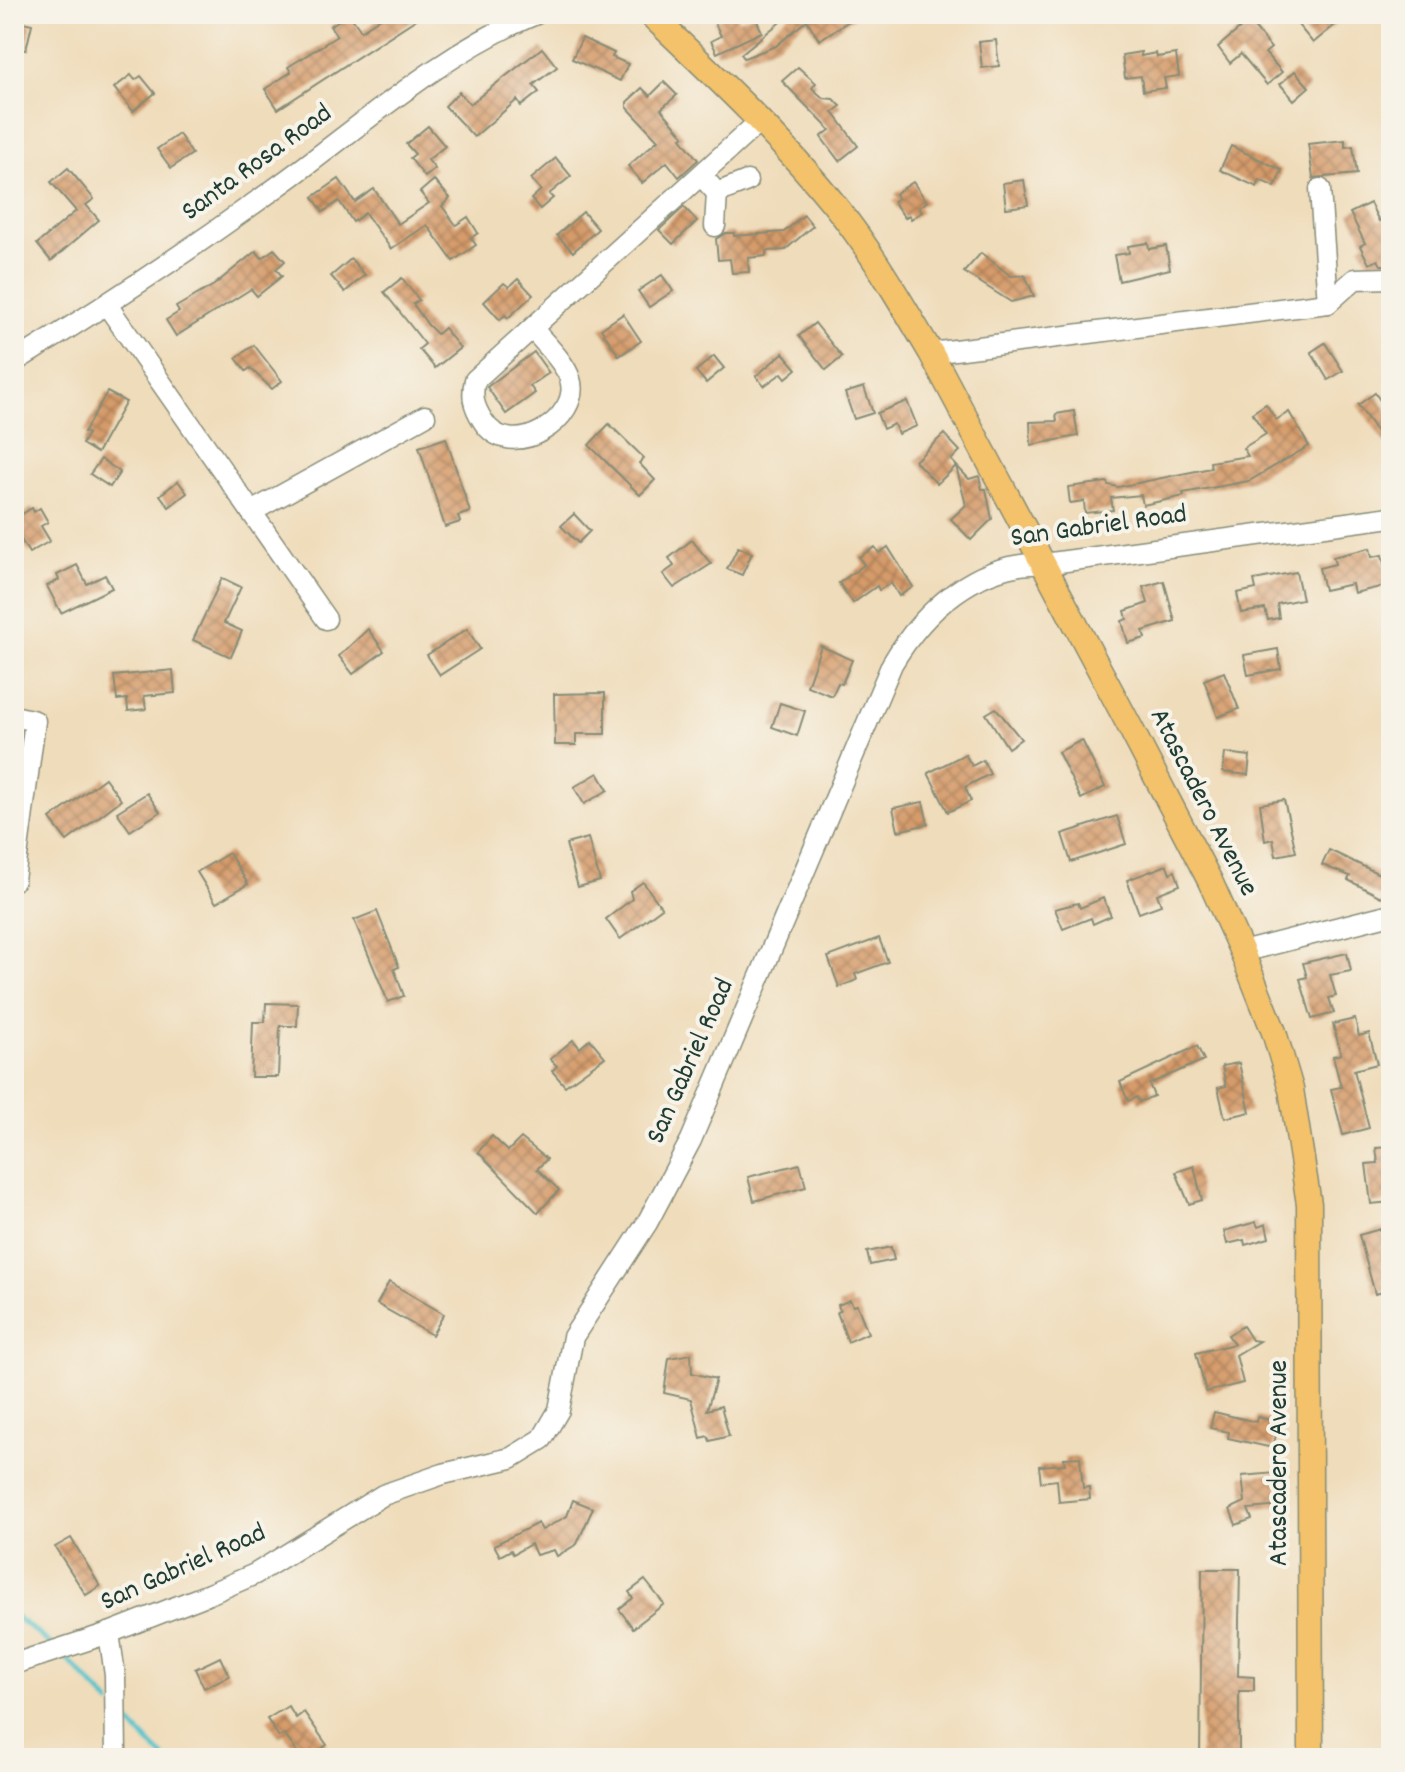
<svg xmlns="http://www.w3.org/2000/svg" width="1405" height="1772" font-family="Dekko,sans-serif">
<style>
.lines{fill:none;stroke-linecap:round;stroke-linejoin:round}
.stream{stroke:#54c2ca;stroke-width:5}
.building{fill:url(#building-cross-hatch)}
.minor-casing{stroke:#878c77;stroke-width:23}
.major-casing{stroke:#878c77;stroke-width:27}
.minor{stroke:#fff;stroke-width:20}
.major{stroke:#f3c26a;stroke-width:24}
.labels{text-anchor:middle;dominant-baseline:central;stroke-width:8;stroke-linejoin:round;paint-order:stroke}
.street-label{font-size:28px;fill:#1f3d34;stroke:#f7f3e8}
</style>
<defs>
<pattern id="building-cross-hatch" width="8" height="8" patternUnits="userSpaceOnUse" patternTransform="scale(2)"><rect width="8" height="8" fill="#d69b6a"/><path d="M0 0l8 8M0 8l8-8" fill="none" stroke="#ad8058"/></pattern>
</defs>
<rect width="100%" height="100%" fill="#f7f3e8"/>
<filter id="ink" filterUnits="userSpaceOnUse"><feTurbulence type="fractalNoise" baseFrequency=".0125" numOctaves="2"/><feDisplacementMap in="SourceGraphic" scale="16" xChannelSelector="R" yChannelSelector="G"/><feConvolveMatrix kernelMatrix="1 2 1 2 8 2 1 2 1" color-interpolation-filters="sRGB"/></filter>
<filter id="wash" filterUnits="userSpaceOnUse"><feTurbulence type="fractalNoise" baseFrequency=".006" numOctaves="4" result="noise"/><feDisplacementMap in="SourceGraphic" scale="32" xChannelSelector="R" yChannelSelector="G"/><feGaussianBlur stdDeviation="1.8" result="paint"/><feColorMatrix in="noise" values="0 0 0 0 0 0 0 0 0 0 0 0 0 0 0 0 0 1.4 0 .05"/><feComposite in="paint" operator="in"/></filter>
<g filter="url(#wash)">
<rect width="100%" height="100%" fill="#efdcba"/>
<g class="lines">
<g class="stream">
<polyline points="14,1615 50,1644"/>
<polyline points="61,1653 110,1703"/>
<polyline points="123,1716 164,1758"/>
</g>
</g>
<g id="blocks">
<g class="building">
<polygon points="349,14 361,31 387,14 424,14 278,109 265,89 291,72 288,67 337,36 330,26"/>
<polygon points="728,14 735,14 738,20 754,14 762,32 717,53 711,41 721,36 714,21"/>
<polygon points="790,14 860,14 819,40 807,20 776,46 744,58 741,54"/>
<polygon points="1312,14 1328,14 1336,24 1313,43 1298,25"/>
<polygon points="14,20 32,24 26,50 14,48"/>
<polygon points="1249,21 1271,48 1265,53 1282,72 1267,85 1241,54 1230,63 1218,47"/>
<polygon points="582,38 614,53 612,57 628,64 620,81 572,59"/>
<polygon points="996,40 999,66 982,68 979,42"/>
<polygon points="542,48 557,67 533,85 539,92 521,106 517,100 474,137 445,106 459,92 470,104"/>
<polygon points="1141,52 1141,56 1156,53 1157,57 1176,54 1179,76 1164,78 1166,88 1143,91 1141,76 1125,78 1122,55"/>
<polygon points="798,67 816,83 812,88 823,98 833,99 841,106 833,112 858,146 839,161 821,137 830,130 782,81"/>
<polygon points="1295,71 1309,87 1294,100 1280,84"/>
<polygon points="131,75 135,80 141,76 155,93 133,111 114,88"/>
<polygon points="664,82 677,95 661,109 684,136 681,138 698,160 679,177 667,162 642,183 628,166 658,140 627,107 627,102 642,88 650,96"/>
<polygon points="428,126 445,146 428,160 435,169 425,177 410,158 415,154 406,144"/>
<polygon points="179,134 192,154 171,168 157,149"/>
<polygon points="1345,140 1345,147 1353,146 1357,174 1313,178 1308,144"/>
<polygon points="1231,146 1282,170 1275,187 1260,180 1257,187 1220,170"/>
<polygon points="556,158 571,176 549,194 553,198 540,209 531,199 541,190 531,179"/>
<polygon points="68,168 94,199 86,205 99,220 51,261 37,244 76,211 51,182"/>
<polygon points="339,179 355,202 374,189 398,224 429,203 420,192 434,180 450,198 442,206 456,225 468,217 478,233 471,238 476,245 453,261 427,225 391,249 365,213 353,222 339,201 323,212 313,197"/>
<polygon points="1024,180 1028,205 1006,208 1003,183"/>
<polygon points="913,182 927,202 919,207 922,212 911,219 909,215 905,218 893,201 898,198 895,194"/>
<polygon points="1370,203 1379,221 1388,216 1391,223 1391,265 1381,265 1378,260 1369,264 1360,246 1365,243 1350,213"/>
<polygon points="684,207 697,221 673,244 659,230"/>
<polygon points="583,212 598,229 573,252 557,235"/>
<polygon points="804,215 813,226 785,250 766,251 766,256 748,258 749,272 732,273 730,259 718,260 716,239 726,233 734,233 734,236 784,232"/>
<polygon points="1148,243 1149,249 1166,246 1170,269 1119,281 1114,255 1129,253 1128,246"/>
<polygon points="274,249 285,261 276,269 282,276 257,296 251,289 176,336 166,320 179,312 176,307 214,285 256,251 262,258"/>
<polygon points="981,253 1011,276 1025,275 1034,296 1011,302 964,272"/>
<polygon points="351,259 365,275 345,292 331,276"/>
<polygon points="662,275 673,291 649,307 638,291"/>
<polygon points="402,278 419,300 413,304 428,325 437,334 444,328 460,348 435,368 419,349 425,344 384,292"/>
<polygon points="518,279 533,295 508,318 505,315 500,320 484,302 504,283 509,287"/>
<polygon points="623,314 641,341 619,356 601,329"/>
<polygon points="815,323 842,357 826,370 799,336"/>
<polygon points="1325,343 1343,371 1328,380 1311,352"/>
<polygon points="254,345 282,381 272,389 250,368 246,371 236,358"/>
<polygon points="534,352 549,373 530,386 535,393 506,414 487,387"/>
<polygon points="783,353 797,369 786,378 782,373 764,386 756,376"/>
<polygon points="714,356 724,368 706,383 696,371"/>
<polygon points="864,387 873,413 854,419 845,393"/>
<polygon points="107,392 126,402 97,453 82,444 88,434 84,432"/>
<polygon points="1375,393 1391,416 1391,452 1358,405"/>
<polygon points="907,401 917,426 898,434 894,424 883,429 877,413"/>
<polygon points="1266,404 1276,420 1289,412 1309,446 1249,481 1183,493 1184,496 1143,505 1141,495 1111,498 1113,510 1085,513 1084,501 1070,503 1068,487 1107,482 1108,485 1118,487 1211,468 1210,462 1248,456 1243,448 1266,434 1252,413"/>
<polygon points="1074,411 1078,436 1031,445 1030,422 1057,421 1056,414"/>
<polygon points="609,424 644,458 639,463 655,480 640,495 589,445"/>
<polygon points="944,434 960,451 951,460 969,479 979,476 982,489 986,489 992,519 971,540 951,519 966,505 956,466 937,484 915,461"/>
<polygon points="446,438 470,512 458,516 460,522 445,527 419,447"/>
<polygon points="101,459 120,472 110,487 90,474"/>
<polygon points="178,481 187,493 169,507 160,495"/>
<polygon points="32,508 34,512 40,508 48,522 41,526 50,541 29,553 14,528 14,519"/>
<polygon points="574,514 590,531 578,543 561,526"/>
<polygon points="692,540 711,564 674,588 663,574 674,566 669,558"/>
<polygon points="738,547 752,553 742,575 727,569"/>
<polygon points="875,547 879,553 888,547 913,587 899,596 891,583 879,590 877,586 853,603 839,583 864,565 859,557"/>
<polygon points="1370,548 1372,557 1382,555 1389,585 1354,593 1352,584 1324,590 1319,568 1335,564 1333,557"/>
<polygon points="77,565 87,584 105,575 112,588 61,613 47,586 59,580 57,575"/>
<polygon points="1296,572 1302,599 1277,604 1279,618 1268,620 1265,609 1241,613 1237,593 1256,589 1254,580"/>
<polygon points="222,578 241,587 224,623 242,631 231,657 193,640"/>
<polygon points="1164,581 1175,621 1143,631 1145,638 1128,643 1122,621 1127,619 1125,611 1148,603 1143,587"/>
<polygon points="368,629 384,651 353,674 339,656"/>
<polygon points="467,629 480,649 440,675 427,655"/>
<polygon points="821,646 852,660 842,684 838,683 832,696 807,686"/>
<polygon points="1278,649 1281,669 1248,675 1244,655"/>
<polygon points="173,670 175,693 144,696 146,709 128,711 127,699 117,700 114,676"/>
<polygon points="1224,672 1239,709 1218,717 1204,680"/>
<polygon points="605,693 605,734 576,734 576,745 555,745 554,694"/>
<polygon points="780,703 805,711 797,736 772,727"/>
<polygon points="996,708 1021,739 1008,748 986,714"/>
<polygon points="1082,740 1105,787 1081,799 1058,752"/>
<polygon points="1225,753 1250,756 1248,775 1223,772"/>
<polygon points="965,754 972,766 983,760 990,774 965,787 971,801 948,812 928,773"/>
<polygon points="598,773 608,790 584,804 574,787"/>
<polygon points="105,778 121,800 67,841 50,819"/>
<polygon points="147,793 160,812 130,831 117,812"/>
<polygon points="1284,800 1296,852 1276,856 1273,839 1265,841 1260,804"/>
<polygon points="923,802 928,824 898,831 893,808"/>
<polygon points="1117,816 1126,844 1071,862 1062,834"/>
<polygon points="588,838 600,881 578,887 566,844"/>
<polygon points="1329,850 1390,879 1381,897 1348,880 1350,876 1322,865"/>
<polygon points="229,853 248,884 216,903 197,872"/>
<polygon points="1167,865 1170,873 1175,871 1180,885 1157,894 1161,905 1139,913 1127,880"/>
<polygon points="643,882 662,908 620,939 606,919 632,899 630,891"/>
<polygon points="1103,898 1111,916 1093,924 1091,918 1063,929 1055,909 1078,903 1080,908"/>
<polygon points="377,911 399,967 394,969 404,996 388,1002 354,920"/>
<polygon points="879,938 888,962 855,974 857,980 839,987 828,957"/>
<polygon points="1347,953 1351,971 1330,975 1336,996 1329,998 1334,1013 1312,1019 1300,979 1307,977 1303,963"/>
<polygon points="266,1003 298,1004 297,1026 280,1026 278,1077 251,1077 253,1022 265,1022"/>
<polygon points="1355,1019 1359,1036 1369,1033 1377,1064 1354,1070 1369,1128 1343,1135 1331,1089 1341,1087 1333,1056 1341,1054 1333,1024"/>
<polygon points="590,1039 605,1057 565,1086 552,1071 557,1066 550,1059 573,1040 580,1048"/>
<polygon points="1197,1046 1204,1060 1149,1084 1154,1096 1139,1102 1137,1097 1128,1101 1120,1082"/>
<polygon points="1239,1063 1250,1112 1225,1118 1218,1088 1226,1086 1222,1066"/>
<polygon points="492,1136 508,1151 521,1138 547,1159 537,1169 559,1190 538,1213 478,1152"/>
<polygon points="1391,1147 1391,1202 1371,1204 1366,1164 1378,1163 1376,1148"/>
<polygon points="800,1164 806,1187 754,1201 748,1177"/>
<polygon points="1194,1166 1202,1200 1189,1204 1176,1172"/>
<polygon points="1256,1222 1258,1227 1266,1224 1269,1238 1245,1245 1244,1240 1227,1244 1224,1231"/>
<polygon points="1391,1226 1391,1290 1375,1294 1359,1235"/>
<polygon points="891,1247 894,1260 870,1265 867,1252"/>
<polygon points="389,1282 444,1314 432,1335 377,1304"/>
<polygon points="850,1300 853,1306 857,1305 868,1333 848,1342 837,1312 840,1311 838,1305"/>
<polygon points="1243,1326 1252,1340 1259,1341 1236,1355 1243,1383 1206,1392 1196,1353 1234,1344 1228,1335"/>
<polygon points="691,1354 692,1373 716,1379 707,1410 721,1406 729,1436 710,1441 708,1436 701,1438 691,1399 664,1393 669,1358"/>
<polygon points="1214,1412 1256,1422 1257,1417 1279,1422 1273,1448 1228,1438 1229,1432 1210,1428"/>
<polygon points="1080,1457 1083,1488 1089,1487 1090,1499 1059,1502 1057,1480 1041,1482 1039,1466 1065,1464 1064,1458"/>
<polygon points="1276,1473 1281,1506 1248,1509 1252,1519 1236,1525 1230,1509 1245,1502 1242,1476"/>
<polygon points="573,1500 593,1508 577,1544 557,1556 554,1550 536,1555 531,1544 513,1554 511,1550 500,1556 494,1545 538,1523 542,1530 567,1516"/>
<polygon points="71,1538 100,1586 86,1595 55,1547"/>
<polygon points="1202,1569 1240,1569 1238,1676 1254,1677 1254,1691 1239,1691 1239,1758 1200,1758"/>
<polygon points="645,1580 664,1604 633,1628 619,1609 633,1598 629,1592"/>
<polygon points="220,1657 229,1676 204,1688 195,1669"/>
<polygon points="288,1706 296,1718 304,1712 327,1745 308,1758 301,1758 284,1734 279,1737 267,1719"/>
</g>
</g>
</g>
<g filter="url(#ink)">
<use href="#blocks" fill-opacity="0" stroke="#878c77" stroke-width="2"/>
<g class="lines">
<defs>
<g id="minor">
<polyline points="701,175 717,193 715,226"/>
<polyline points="1320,189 1328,303"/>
<polyline points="717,193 747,181"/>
<polyline points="107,305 326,619"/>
<path d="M 533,329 C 544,343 565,362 570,379 C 583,418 510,465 483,421 C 474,407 471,397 475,380 L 760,121"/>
<polyline points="931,353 1328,303 1355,279 1391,278"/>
<path d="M 14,362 C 108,305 199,244 288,179 C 367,121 445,51 536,14"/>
<polyline points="251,512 425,416"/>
<polyline points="14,716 35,721 14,880"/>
<polyline points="1242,952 1391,914"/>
<polyline points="109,1633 115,1675 116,1758"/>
<path d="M 14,1664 L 109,1633 L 209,1594 L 255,1574 L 383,1495 L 443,1474 L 511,1458 L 542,1439 L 559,1410 L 573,1337 L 647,1223 L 691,1140 L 892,664 C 924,610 978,561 1044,564 L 1391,517"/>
</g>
<path id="major" d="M 650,14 C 714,75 778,135 834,204 C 871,250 901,302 931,353 L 1129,725 L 1210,881 L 1242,952 L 1274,1032 L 1291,1089 L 1309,1204 L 1311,1758"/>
</defs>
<use href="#minor" class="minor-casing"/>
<use href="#major" class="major-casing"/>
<use href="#minor" class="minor"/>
<use href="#major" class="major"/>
</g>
</g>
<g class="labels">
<g class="street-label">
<text transform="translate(258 164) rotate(-36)">Santa Rosa Road</text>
<text transform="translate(1099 528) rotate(-8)">San Gabriel Road</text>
<text transform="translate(1202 803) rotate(63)">Atascadero Avenue</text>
<text transform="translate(692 1062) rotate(-66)">San Gabriel Road</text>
<text transform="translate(1281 1463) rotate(-90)">Atascadero Avenue</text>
<text transform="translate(184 1569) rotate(-24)">San Gabriel Road</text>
</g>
</g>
<rect width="1405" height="1772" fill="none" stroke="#f7f3e8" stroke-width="48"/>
</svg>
